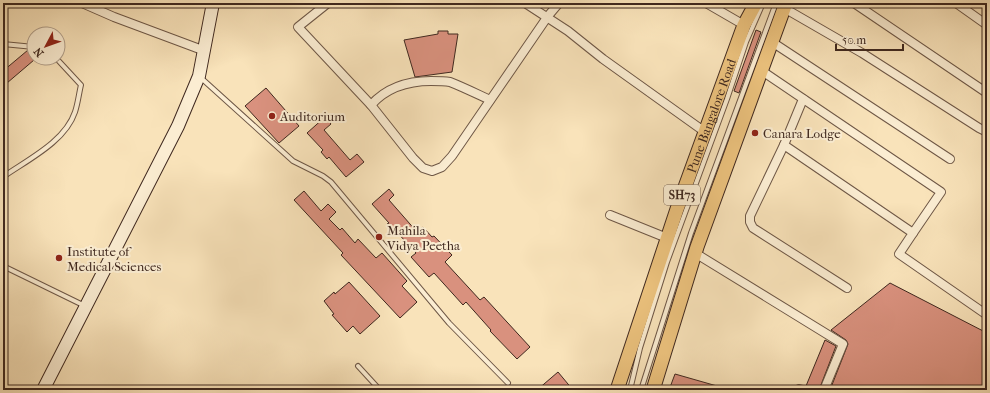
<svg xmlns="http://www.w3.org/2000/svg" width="990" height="393" font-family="'IM FELL French Canon',serif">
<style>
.building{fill:#d9917e;stroke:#3f281f}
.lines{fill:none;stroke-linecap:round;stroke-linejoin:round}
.lane-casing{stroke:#6e5746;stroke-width:6}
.street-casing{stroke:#6e5746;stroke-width:10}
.secondary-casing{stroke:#3f281f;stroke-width:14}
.primary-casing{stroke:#3f281f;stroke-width:15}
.lane{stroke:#fbedd2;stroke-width:4}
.street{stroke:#fbedd2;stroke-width:8}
.secondary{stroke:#fbedd2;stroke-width:12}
.primary{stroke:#ecc27d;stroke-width:13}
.poi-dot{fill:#8f2418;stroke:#fbedd2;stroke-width:1.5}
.labels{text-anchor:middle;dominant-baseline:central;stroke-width:4;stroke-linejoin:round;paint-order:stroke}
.shield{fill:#fbedd2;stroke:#776355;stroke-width:1}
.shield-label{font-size:12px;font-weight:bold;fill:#3f281f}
.poi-label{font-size:13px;fill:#3f281f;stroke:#fbedd2;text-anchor:start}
.street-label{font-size:13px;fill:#3f281f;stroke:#fbedd2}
</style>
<rect width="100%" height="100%" fill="#f9e3ba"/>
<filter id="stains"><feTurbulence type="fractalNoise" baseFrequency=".005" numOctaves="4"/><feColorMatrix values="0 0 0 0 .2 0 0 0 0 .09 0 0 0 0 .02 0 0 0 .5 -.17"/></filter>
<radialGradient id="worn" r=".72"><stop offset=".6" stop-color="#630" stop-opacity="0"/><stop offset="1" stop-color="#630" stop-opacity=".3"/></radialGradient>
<g class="building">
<polygon points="756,30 761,32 739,93 734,91"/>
<polygon points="438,31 448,31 448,34 458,34 452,72 415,77 404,40 438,34"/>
<polygon points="28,50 34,51 34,60 7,83 3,78 3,71"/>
<polygon points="266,88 299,126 279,143 245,106"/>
<polygon points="325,117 331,124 324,130 350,160 357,154 364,162 346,177 329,157 327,159 321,152 323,150 307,133"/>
<polygon points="389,189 394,195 389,200 417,232 423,227 432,237 434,236 452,255 445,262 480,300 484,297 530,347 517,359 490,331 491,330 466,302 463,305 434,273 429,277 411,257 416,253 395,230 394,231 387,224 389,223 372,204"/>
<polygon points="304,191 321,211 328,204 336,212 329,219 340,230 342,228 355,243 358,239 376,258 382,253 407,281 402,286 417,302 400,318 341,255 343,253 294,200"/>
<polygon points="349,282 380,316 360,334 353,326 347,332 332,315 334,314 324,301 334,292 335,294"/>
<polygon points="890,283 987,333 987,390 830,390 848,344 846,340 831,330"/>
<polygon points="825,340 836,346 819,390 808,390 806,386"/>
<polygon points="558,372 573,390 537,390"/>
<polygon points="675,374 724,388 724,390 669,390"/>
</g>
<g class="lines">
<defs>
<g id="lane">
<polyline points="3,44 34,47"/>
<polyline points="200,77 293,161 323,176 331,182 449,323 508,383"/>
<path d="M 3,177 C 27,160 65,142 75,112 C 78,103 79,93 81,85 L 56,58"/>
<polyline points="3,266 85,306"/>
<polyline points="358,366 380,390"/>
<polyline points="630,390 640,348 667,262 727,99 746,42 763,3"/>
<polyline points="641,390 691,233 776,3"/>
</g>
<g id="street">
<polyline points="82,3 114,17 205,51"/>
<polyline points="328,3 298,27 371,105 413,158 423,168 432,171 442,167 452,156 548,16 559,3"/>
<polyline points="525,3 568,31 603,59 705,132"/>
<polyline points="706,3 744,25"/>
<polyline points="854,3 987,93"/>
<polyline points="956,3 987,25"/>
<polyline points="784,8 862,53 979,128 987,132"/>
<polyline points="772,42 950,159"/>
<polyline points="762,71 941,192 913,233"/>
<polyline points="803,99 784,145 913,233 899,254 987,315"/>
<path d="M 371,105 C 387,87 407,81 431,81 C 437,81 444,81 450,82 C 463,87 477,94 490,100"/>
<polyline points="784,145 750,216 750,222 753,228 847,288"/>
<polyline points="610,215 667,238"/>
<polyline points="695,253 843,344 824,390"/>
<polyline points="799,389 803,390"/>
</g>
<polyline id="secondary" points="43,390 178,126 199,76 213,3"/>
<g id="primary">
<path id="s1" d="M 617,390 L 677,209 L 744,25 L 756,3"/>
<polyline points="653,390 697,247 786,3"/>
</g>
</defs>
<use href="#lane" class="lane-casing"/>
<use href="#street" class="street-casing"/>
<use href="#secondary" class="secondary-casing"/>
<use href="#primary" class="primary-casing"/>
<use href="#lane" class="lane"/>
<use href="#street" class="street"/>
<use href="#secondary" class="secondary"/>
<use href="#primary" class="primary"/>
</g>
<g class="poi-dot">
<circle cx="272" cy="116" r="4"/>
<circle cx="755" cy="133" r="4"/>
<circle cx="379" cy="237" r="4"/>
<circle cx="59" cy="258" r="4"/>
</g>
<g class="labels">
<rect class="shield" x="664" y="185" width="36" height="20" rx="3"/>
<g class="shield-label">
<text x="682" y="195">SH73</text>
</g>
<g class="poi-label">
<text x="280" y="116">Auditorium</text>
<text x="763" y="133">Canara Lodge</text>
<text x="387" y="230">Mahila<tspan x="387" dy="15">Vidya Peetha</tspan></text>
<text x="67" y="251">Institute of<tspan x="67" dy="15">Medical Sciences</tspan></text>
</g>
<g class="street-label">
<text stroke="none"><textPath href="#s1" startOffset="290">Pune Bangalore Road</textPath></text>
</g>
</g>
<rect width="990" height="393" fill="none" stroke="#f9e3ba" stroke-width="16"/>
<rect x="4" y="4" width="982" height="385" fill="none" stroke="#3f281f" stroke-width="2"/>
<rect x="8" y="8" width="974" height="377" fill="none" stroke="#3f281f"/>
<g transform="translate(46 46) rotate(229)"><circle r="19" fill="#fbedd2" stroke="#b09e8a"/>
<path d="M0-3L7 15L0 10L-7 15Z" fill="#8f2418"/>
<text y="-6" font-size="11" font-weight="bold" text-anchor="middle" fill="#3f281f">N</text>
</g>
<path d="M836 44v6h67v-6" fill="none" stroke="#3f281f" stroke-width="2"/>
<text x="842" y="44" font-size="12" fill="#3f281f" stroke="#fbedd2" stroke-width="3" paint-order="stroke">50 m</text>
<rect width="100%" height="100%" filter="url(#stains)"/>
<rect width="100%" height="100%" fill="url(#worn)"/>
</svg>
